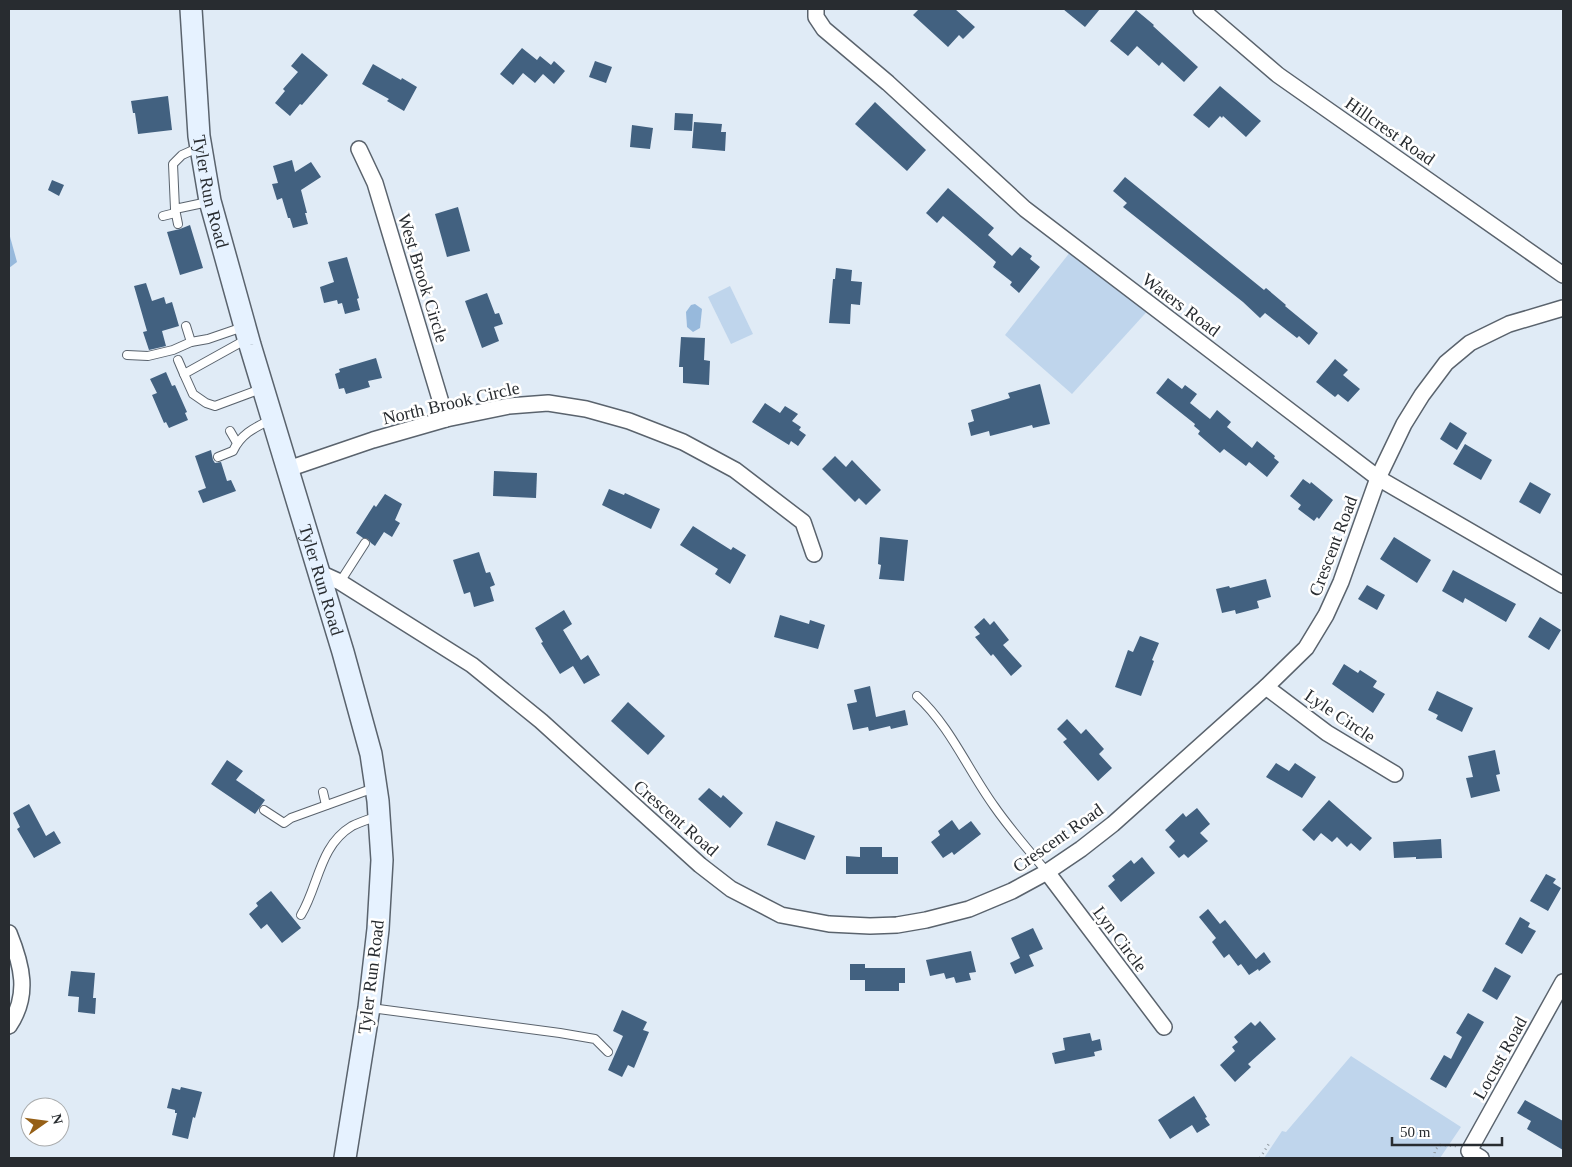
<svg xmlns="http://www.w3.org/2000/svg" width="1572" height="1167" font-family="Georgia,serif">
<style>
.green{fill:#bfd5ec}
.water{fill:#97b9dc}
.building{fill:#426180}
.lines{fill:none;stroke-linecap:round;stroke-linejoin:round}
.lane-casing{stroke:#5a636d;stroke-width:10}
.street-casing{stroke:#5a636d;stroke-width:18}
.secondary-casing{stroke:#5a636d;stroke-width:24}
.path{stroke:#939ba3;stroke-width:2.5;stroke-dasharray:1 4;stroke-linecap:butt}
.lane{stroke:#fff;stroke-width:8}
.street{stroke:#fff;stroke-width:15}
.secondary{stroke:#e6f2ff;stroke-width:21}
.labels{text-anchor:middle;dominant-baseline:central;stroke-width:5;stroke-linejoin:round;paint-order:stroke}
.street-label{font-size:18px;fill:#282c30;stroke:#fff}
</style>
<rect width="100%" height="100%" fill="#e0ebf6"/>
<g class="green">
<polygon points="1078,242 1152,306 1072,394 1005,335"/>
<polygon points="730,286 753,334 731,344 708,297"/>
<polygon points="1351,1056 1461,1127 1440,1158 1264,1158 1282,1131 1286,1132"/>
</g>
<g class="water">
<polygon points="9,233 17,262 9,268"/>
<polygon points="695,304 702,309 700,328 693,332 687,327 686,312 691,305"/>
</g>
<g class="building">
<polygon points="919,9 955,9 975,27 963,39 959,35 948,47 913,15"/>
<polygon points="1063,9 1100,9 1085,27"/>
<polygon points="1136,10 1154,25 1153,26 1198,67 1184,82 1162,62 1159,66 1137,46 1128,56 1110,41"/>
<polygon points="522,48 537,60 540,56 551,65 554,61 565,71 554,84 543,74 535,83 523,73 513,85 500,74"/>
<polygon points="302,53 328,75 302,105 300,104 290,116 275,103 285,91 283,89 298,72 291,66"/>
<polygon points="595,61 612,67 606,83 589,77"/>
<polygon points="373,64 401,80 402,78 417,87 404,111 387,101 389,99 362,84"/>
<polygon points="1220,86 1261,121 1246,137 1223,116 1222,118 1220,116 1209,128 1193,115"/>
<polygon points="168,96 172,130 138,134 135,113 133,113 131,101"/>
<polygon points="875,102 926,150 907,171 855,124"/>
<polygon points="675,113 693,114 692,131 674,130"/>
<polygon points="694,122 722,124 721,132 726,132 725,151 692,148"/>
<polygon points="632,125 653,128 650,149 630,147"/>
<polygon points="292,160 295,172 311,162 321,177 301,190 307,213 305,213 308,224 293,228 290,218 288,218 282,198 277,200 272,184 278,183 273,166"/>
<polygon points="1125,177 1264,290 1266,288 1286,305 1285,306 1318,333 1309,345 1299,336 1297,338 1265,313 1260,318 1243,302 1123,207 1127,203 1113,191"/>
<polygon points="52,180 64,185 59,196 48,190"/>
<polygon points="948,188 994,228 988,235 1012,256 1020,247 1032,256 1030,259 1040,267 1019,293 1010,285 1012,282 993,267 996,262 950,222 943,216 937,223 926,213"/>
<polygon points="458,207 470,251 447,257 435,214"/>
<polygon points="190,225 203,268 180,275 167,232 180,229"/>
<polygon points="347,257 359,298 357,299 360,310 345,314 342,303 338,304 337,300 324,303 320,287 334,282 328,262"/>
<polygon points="836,268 852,270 851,281 862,282 860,305 851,304 850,324 829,323 833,279 835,279"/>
<polygon points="146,283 152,301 164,297 166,304 172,302 179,326 162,331 166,346 149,350 143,332 147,331 134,286"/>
<polygon points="487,293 495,314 499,313 503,324 494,327 499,341 482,348 465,301"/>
<polygon points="681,337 705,338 704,360 710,361 709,385 683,383 683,367 679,367"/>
<polygon points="376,358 382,378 368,381 370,387 346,394 344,388 339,389 335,374 340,372 339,369"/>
<polygon points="1335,359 1348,370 1343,375 1360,389 1348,402 1338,394 1335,397 1316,382"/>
<polygon points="166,372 172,386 175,385 187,412 185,413 188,420 169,428 166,422 164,423 152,395 157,393 150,379"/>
<polygon points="1168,378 1182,389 1185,385 1197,394 1190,403 1210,419 1217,410 1231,422 1227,427 1252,448 1257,441 1275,456 1274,458 1279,462 1267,477 1249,462 1246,466 1224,449 1220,453 1198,434 1200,431 1194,426 1195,424 1156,393"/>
<polygon points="1040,384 1050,424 1033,428 1032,425 990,436 989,431 971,436 968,423 974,421 971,410 1010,398 1008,393"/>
<polygon points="765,403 780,413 785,406 798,414 792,421 801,427 799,430 806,435 798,446 791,441 789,445 752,422"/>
<polygon points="1450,422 1467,433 1457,450 1440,439"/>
<polygon points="1465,444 1492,460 1481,480 1453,464"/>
<polygon points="211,450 213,460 215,463 221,462 227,481 231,480 236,491 203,503 198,491 206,488 195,456"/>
<polygon points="835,456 846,467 852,460 881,490 866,505 859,498 855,502 822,469"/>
<polygon points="494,471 537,473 536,498 493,496"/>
<polygon points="1303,479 1310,484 1311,482 1333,500 1319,519 1317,517 1314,521 1298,509 1301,505 1290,496"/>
<polygon points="1530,482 1551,494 1540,514 1519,502"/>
<polygon points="609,489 624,495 625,493 660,509 651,529 602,505"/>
<polygon points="385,494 402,504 395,520 400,523 392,537 384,532 375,546 371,543 368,539 363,538 356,533 374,505 376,507"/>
<polygon points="693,526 731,550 733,547 746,555 730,584 715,574 718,569 680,545"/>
<polygon points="880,537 908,540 904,581 879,579 881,565 878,564"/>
<polygon points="1394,537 1431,560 1417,583 1380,559"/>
<polygon points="479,552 486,573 490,572 495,585 490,587 494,601 474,607 470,592 464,594 453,560"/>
<polygon points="1453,570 1516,604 1506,622 1465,598 1463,603 1442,591"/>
<polygon points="1266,579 1271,597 1257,601 1259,608 1236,614 1235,610 1222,613 1216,589 1229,586 1230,588"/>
<polygon points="1367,585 1385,595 1377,610 1358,599"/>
<polygon points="564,610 572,624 563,630 581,660 588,655 600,675 584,684 573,666 560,674 541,643 543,642 535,628"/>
<polygon points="780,615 809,624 810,620 825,625 818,649 774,637"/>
<polygon points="1540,617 1561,630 1549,650 1528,637"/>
<polygon points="984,618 990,625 994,621 1009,640 1003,645 1022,666 1011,676 993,654 991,656 975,637 980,634 974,627"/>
<polygon points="1140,636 1159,643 1152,660 1154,661 1141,696 1115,687 1128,650 1133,652"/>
<polygon points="1344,664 1358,673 1360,670 1377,681 1373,687 1385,694 1373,713 1332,684"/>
<polygon points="870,686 876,717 905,710 908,725 891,729 890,726 869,731 868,727 853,730 847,704 857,702 854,690"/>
<polygon points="1437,691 1473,708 1462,732 1436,719 1438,715 1428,710"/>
<polygon points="628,702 665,736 648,755 611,721"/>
<polygon points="1067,719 1081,734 1086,729 1104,749 1099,754 1112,768 1098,781 1063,742 1067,739 1057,729"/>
<polygon points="1495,750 1500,774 1496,775 1500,791 1471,798 1466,778 1473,777 1468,756"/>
<polygon points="227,760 243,771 236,780 265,800 255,814 211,784"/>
<polygon points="1276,763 1289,771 1295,763 1316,777 1302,798 1266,777"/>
<polygon points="709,788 721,798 723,795 743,813 730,828 698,799"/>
<polygon points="1329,800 1372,838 1360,851 1351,843 1347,847 1337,837 1332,842 1321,833 1314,841 1302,830"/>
<polygon points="29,804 46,836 54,831 61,843 34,858 17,829 20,827 13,813"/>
<polygon points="1197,808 1210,824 1200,833 1208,841 1188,858 1184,854 1179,858 1169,847 1175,841 1165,830 1183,813 1186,817"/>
<polygon points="952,820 959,830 971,821 981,834 954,855 952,852 943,858 931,842 940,835 938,831"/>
<polygon points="776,821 815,836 805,860 767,845"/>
<polygon points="1441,839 1442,858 1416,859 1416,857 1394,858 1393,842"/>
<polygon points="860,847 882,847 882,857 898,857 898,874 846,874 846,856 860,857"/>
<polygon points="1142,857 1155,873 1121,902 1108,886 1115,880 1112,876 1131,860 1134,864"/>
<polygon points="1546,874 1556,879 1553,883 1561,888 1548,911 1530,901"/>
<polygon points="271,891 301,928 282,943 267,924 261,929 249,914 258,906 256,903"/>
<polygon points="1208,909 1220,924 1225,920 1256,959 1264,952 1271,962 1259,971 1258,969 1249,975 1241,964 1238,966 1229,954 1224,958 1212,942 1216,938 1199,917"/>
<polygon points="1520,917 1530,923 1528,927 1536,931 1522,954 1505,944"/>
<polygon points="1033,928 1043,949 1029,955 1034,966 1015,974 1010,963 1020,958 1011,938"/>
<polygon points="971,951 976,972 969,973 971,980 956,983 954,977 946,979 944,973 930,976 926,960"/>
<polygon points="850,964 865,964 865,968 905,968 905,983 899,983 899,991 865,991 865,980 850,980"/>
<polygon points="1495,967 1511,976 1497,1000 1482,991"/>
<polygon points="71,971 95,973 93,998 96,998 95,1014 78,1012 79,997 68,996"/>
<polygon points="622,1010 647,1022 643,1030 649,1032 634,1068 628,1065 622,1077 608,1070 623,1036 613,1031"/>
<polygon points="1468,1013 1484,1022 1446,1088 1430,1079 1444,1055 1451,1059 1462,1037 1456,1033"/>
<polygon points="1260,1021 1276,1039 1248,1064 1251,1067 1235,1082 1220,1065 1235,1051 1232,1047 1238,1042 1234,1037 1251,1022 1255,1026"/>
<polygon points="1090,1033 1092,1041 1100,1039 1102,1050 1094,1052 1095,1056 1055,1064 1052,1053 1065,1050 1063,1038"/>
<polygon points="181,1087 202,1092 195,1118 193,1117 188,1139 172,1135 177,1113 175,1113 175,1110 167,1108 172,1088 180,1090"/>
<polygon points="1194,1096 1207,1117 1205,1118 1210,1125 1197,1133 1192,1125 1170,1139 1158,1120"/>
<polygon points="1525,1100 1563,1121 1563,1150 1527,1129 1531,1121 1517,1113"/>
</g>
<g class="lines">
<defs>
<g id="lane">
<polyline points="200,147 182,155 173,164 175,209 208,202"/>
<polyline points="175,209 178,224"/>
<polyline points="163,216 175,213"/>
<polyline points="186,326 191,342"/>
<polyline points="247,339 184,374 193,394 206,403 215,406 261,389"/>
<polyline points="127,355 148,356 173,350 191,342 208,339 243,327"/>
<polyline points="178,360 184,374"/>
<polyline points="230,431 237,443"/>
<path d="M 218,457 L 233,451 C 241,434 254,428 270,420"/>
<polyline points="340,582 365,543"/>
<path d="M 917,696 C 950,726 968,770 994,806 C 1010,829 1029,851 1047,872"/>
<polyline points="323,792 326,805"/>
<polyline points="264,810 284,823 291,818 374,788"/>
<path d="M 301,915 C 319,885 319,846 352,826 C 360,822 370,819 378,816"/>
<polyline points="371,1008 560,1033 595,1039 608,1052"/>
</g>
<g id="street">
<polyline points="816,9 816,17 824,29 888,83 1025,209 1378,478 1563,585"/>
<polyline points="1201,9 1278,75 1563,275"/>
<polyline points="359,149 375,183 446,419"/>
<polyline points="288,469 373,440 446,419 509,406 548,403 586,409 629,421 683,442 735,470 803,522 814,554"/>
<polyline points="318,572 340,582 472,665 541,721 700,865 731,889 781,915 829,924 870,926 897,925 926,920 969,909 1012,891 1047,872 1081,849 1113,824 1266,687 1306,648 1326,615 1341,582 1378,478 1404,424 1422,395 1446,363 1470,343 1509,324 1563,308"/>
<polyline points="1266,687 1327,733 1395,774"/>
<polyline points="1047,872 1164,1027"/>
<path d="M 9,933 C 22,965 30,995 9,1026"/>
<polyline points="1481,1158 1469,1151 1563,982"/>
</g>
<g id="secondary">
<path id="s1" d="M 191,9 L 199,136 L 210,201 L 250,345 L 343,652 L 371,754 L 378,801 L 382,860 L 378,929 L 369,1008 L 345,1158"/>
</g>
</defs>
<use href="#lane" class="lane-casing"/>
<use href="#street" class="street-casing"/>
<use href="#secondary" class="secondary-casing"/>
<g class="path">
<polyline points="1260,1158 1270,1142"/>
<polyline points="1434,1158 1435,1150 1440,1145 1456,1146"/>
</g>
<use href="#lane" class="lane"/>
<use href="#street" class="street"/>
<use href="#secondary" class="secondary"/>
</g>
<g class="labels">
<g class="street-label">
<text transform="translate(1390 131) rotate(35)">Hillcrest Road</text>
<text stroke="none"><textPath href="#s1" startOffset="184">Tyler Run Road</textPath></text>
<text transform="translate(423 278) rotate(73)">West Brook Circle</text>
<text transform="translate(1181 305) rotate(37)">Waters Road</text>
<text transform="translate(451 403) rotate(-13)">North Brook Circle</text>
<text transform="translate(1333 546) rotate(-69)">Crescent Road</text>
<text stroke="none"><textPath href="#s1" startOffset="588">Tyler Run Road</textPath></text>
<text transform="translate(1340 716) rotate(34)">Lyle Circle</text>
<text transform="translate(676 818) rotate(41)">Crescent Road</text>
<text transform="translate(1058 838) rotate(-35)">Crescent Road</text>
<text transform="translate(1120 939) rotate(53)">Lyn Circle</text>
<text transform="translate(371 977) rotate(-83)">Tyler Run Road</text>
<text transform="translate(1500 1058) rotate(-61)">Locust Road</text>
</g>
</g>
<rect width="1572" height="1167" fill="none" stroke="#282c30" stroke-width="20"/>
<g transform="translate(45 1122) rotate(76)"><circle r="24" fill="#ffffff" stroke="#a9abac"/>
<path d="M0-4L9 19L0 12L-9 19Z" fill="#966017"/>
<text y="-8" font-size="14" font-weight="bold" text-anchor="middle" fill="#282c30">N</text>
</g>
<path d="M1392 1137v8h110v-8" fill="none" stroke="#282c30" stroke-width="2.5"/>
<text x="1400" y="1137" font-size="15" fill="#282c30" stroke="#ffffff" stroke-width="4" paint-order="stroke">50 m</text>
</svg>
